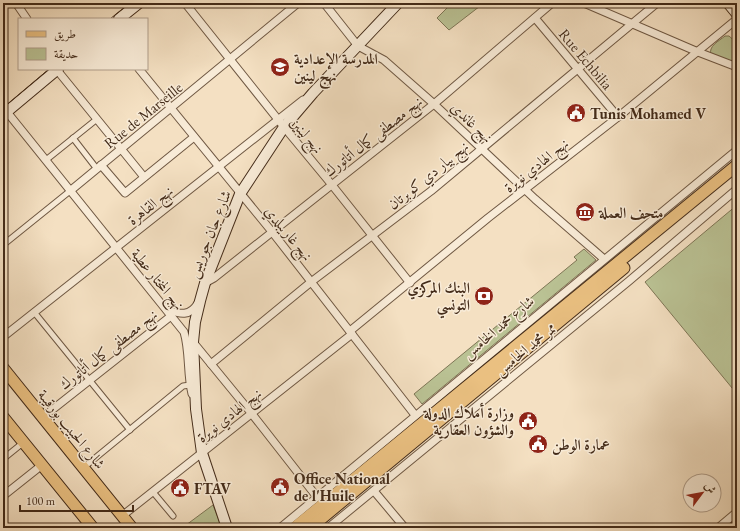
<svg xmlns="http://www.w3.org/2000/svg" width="740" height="531" font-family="'EB Garamond',Amiri,serif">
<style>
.green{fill:#bac294;stroke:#7e7656}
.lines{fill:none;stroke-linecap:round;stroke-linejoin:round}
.pedestrian-casing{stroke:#6f5843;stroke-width:7}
.minor-casing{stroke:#6f5843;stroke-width:9}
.secondary-casing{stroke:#432b19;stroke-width:12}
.primary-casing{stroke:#432b19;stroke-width:13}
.pedestrian{stroke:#f8ebd7;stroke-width:5}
.minor{stroke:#f8ebd7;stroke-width:7}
.secondary{stroke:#f8ebd7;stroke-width:10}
.primary{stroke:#eac081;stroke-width:11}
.tram{stroke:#432b19;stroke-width:1}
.labels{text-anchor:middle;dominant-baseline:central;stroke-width:3;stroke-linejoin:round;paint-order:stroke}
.poi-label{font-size:15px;font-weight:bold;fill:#432b19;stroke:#f8ebd7;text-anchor:start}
.street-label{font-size:15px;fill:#432b19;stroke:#f8ebd7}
</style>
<rect width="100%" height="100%" fill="#f4e0c2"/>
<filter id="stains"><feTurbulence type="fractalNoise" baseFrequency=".005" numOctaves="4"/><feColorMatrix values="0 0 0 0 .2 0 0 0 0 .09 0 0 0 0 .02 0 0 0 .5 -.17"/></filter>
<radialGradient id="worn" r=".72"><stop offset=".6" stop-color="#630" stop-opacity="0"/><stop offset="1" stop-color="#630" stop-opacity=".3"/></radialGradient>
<g class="green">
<polygon points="452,3 484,3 449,30 437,18"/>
<path d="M 725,36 L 729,36 L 737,43 L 737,65 L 711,55 C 708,46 719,41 725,36 Z"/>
<polygon points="737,205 737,394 645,282"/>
<polygon points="584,249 596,260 422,404 414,394 577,260 574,257"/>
<polygon points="213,505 222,528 182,528"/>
</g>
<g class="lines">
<defs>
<g id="pedestrian">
<polyline points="73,138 97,169"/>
<polyline points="46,160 97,119"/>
<polyline points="3,245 70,191"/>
<polyline points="34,312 130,430"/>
<polyline points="3,459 24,442"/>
<polyline points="83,468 183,386 190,385"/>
<polyline points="153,492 173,516"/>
</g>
<g id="minor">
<polyline points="16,3 27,19"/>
<polyline points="185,3 284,127 332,185 410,283"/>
<polyline points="324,3 358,46 384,60 434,104 535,199 604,259"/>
<polyline points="584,3 698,52 737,67"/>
<polyline points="535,18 618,117"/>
<polyline points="139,69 273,233 415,415"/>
<polyline points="57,70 144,177"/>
<path d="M 3,107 L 184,332 C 190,352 187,374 192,394"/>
<polyline points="101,165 125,193 194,137"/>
<polyline points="70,191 298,3"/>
<polyline points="205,283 214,278 434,104 552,3"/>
<path d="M 167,310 C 180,314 190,317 198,303"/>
<polyline points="350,331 488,218 618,117 737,19"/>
<polyline points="3,337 303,100"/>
<polyline points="193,342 252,414 317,497"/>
<polyline points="211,364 311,282 431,191 657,3"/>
<polyline points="43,417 171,316"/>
<polyline points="374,491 405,528"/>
<polyline points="3,496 42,465"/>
<polyline points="122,516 352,334"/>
<polyline points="280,528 737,150"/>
<polyline points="328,528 629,281 737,189"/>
<polyline points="718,528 737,512"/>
</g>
<g id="secondary">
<polyline points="728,3 737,14"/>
<polyline points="119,19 139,3"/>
<polyline points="3,115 58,69"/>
<polyline points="227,528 202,453 196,409 193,342 195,322 200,301 205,283 240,194 284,127 313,93 398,3"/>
<polyline points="734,528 737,526"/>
</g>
<g id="primary">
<polyline points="3,368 132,528"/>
<polyline points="3,417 93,528"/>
<polyline points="294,528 737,165"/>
<polyline points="310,528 624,268"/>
</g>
</defs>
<use href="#pedestrian" class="pedestrian-casing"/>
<use href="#minor" class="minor-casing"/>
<use href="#secondary" class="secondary-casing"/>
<use href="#primary" class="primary-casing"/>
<use href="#pedestrian" class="pedestrian"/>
<use href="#minor" class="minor"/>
<use href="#secondary" class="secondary"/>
<use href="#primary" class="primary"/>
<g class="tram">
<polyline points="110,19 130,3"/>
<polyline points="3,108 49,69"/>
</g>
</g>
<defs>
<symbol id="university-disc" viewBox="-11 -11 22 22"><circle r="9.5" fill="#8f2418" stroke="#f8ebd7"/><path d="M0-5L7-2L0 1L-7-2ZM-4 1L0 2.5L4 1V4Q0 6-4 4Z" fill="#fff"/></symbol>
<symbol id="civic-disc" viewBox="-11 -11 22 22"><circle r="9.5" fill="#8f2418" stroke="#f8ebd7"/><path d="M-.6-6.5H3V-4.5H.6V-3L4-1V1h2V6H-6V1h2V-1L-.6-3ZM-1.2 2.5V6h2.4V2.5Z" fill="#fff"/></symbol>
<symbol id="museum-disc" viewBox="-11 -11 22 22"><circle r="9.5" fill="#8f2418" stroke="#f8ebd7"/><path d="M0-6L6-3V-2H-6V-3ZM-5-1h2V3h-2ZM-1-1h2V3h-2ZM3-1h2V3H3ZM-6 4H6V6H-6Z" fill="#fff"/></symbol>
<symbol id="bank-disc" viewBox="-11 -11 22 22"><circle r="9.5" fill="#8f2418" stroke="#f8ebd7"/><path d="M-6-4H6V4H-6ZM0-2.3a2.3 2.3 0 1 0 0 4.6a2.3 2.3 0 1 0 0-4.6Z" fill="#fff"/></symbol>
</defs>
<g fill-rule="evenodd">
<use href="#university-disc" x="269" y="56" width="22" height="22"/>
<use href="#civic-disc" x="565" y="102" width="22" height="22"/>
<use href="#museum-disc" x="574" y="201" width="22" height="22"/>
<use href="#bank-disc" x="473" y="285" width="22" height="22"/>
<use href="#civic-disc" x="517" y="410" width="22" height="22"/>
<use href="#civic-disc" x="527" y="433" width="22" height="22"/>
<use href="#civic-disc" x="269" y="476" width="22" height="22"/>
<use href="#civic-disc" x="169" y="477" width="22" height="22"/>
</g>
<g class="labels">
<g class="poi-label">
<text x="294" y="58">المدرسة الإعدادية<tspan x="294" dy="17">نهج لينين</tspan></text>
<text x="590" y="113">Tunis Mohamed V</text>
<text x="599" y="212">متحف العملة</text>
<text x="470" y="287" text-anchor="end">البنك المركزي<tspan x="470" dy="17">التونسي</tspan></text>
<text x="514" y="412" text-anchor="end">وزارة أملاك الدولة<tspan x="514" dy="17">والشؤون العقارية</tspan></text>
<text x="552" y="444">عمارة الوطن</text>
<text x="294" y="478">Office National<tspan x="294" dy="17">de l'Huile</tspan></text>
<text x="194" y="488">FTAV</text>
</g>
<g class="street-label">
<text transform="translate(586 59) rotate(50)">Rue Echbilia</text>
<text transform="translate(143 115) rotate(-39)">Rue de Marseille</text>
<text transform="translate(472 122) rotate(44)">نهج غاندي</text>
<text transform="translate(307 135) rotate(50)">نهج لينين</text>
<text transform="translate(373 136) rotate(-38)">نهج مصطفى كمال أتاتورك</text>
<text transform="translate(536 165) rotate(-38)">نهج الهادي نويرة</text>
<text transform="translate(428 175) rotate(-39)">نهج بيار دي كوبرتان</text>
<text transform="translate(150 205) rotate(-38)">نهج القاهرة</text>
<text transform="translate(289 233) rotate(51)">نهج غاريبلدي</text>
<text transform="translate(209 234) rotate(-68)">شارع جان جوريس</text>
<text transform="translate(158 279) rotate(51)">نهج المختار عطية</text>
<text transform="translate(498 327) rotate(-40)">شارع محمد الخامس</text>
<text transform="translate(108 349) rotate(-38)">نهج مصطفى كمال أتاتورك</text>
<text transform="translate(525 349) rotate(-39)">ممر محمد الخامس</text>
<text transform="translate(229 415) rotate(-38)">نهج الهادي نويرة</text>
<text transform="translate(72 429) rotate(51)">شارع الحبيب بورقيبة</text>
</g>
</g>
<rect width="740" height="531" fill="none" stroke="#f4e0c2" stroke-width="16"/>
<rect x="4" y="4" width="732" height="523" fill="none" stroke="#432b19" stroke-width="2"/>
<rect x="8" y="8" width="724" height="515" fill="none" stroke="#432b19"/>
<rect x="18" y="18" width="130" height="52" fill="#f8ebd7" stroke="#b09e8b"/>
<rect x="26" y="31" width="20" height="6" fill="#eac081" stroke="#b09e8b"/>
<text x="54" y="38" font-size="12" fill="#432b19">طريق</text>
<rect x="26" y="48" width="20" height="12" fill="#bac294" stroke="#b09e8b"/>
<text x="54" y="58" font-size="12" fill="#432b19">حديقة</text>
<g transform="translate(702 493) rotate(58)"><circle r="19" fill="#f8ebd7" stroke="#b09e8b"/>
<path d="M0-3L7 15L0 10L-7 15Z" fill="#8f2418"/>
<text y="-6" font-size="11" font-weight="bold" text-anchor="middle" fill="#432b19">ش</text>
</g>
<path d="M20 505v6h113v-6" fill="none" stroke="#432b19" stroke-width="2"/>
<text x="26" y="505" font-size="12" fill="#432b19" stroke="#f8ebd7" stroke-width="3" paint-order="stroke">100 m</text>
<rect width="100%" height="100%" filter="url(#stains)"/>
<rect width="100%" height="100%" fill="url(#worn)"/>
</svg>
